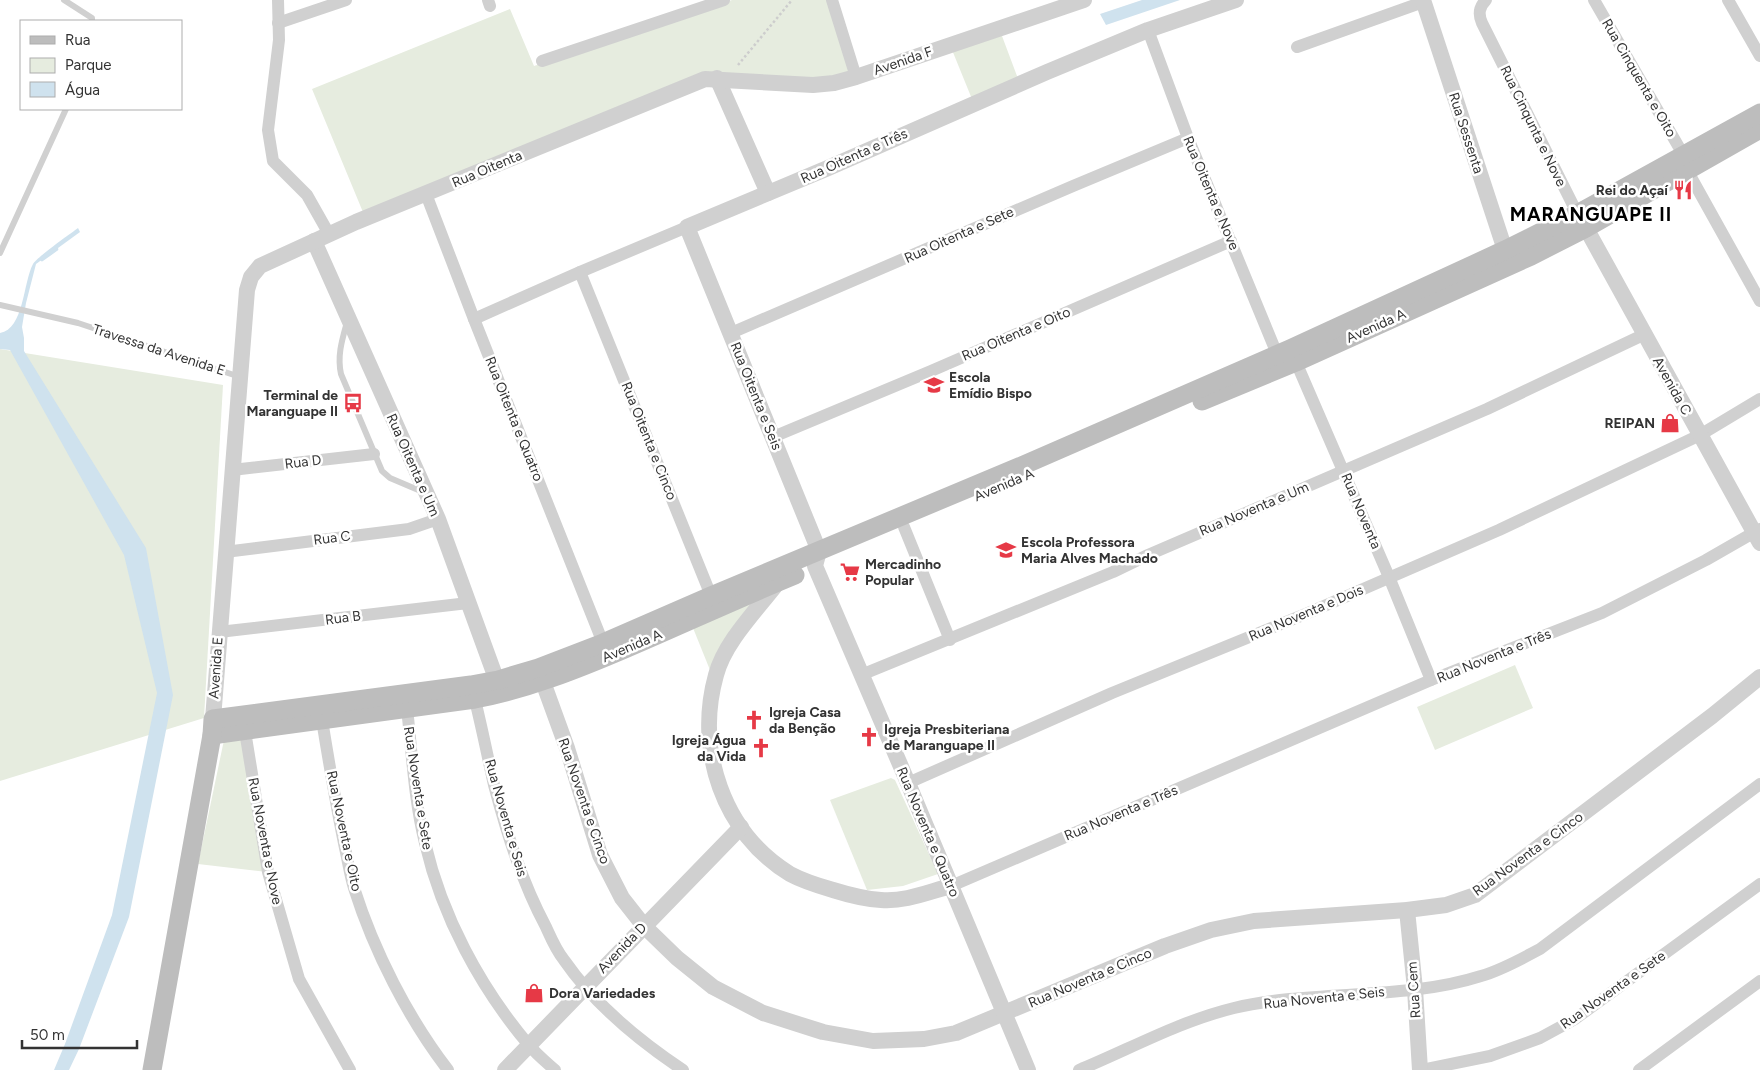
<svg xmlns="http://www.w3.org/2000/svg" width="1760" height="1070" font-family="Figtree,sans-serif">
<style>
.green{fill:#e6ecdf}
.water{fill:#cfe2ee}
.lines{fill:none;stroke-linecap:round;stroke-linejoin:round}
.stream{stroke:#cfe2ee;stroke-width:4.5}
.path{stroke:#cdcdcd;stroke-width:2.5;stroke-dasharray:2.5 2.5;stroke-linecap:butt}
.service{stroke:#d0d0d0;stroke-width:6}
.minor{stroke:#d0d0d0;stroke-width:12}
.tertiary{stroke:#d0d0d0;stroke-width:16}
.secondary{stroke:#bdbdbd;stroke-width:19}
.labels{text-anchor:middle;dominant-baseline:central;stroke-width:5;stroke-linejoin:round;paint-order:stroke}
.street-label{font-size:14px;fill:#333;stroke:#fff}
.poi-label{font-size:14px;font-weight:bold;fill:#333;stroke:#fff;text-anchor:start}
.district-label{font-size:19px;font-weight:bold;letter-spacing:1px;fill:#000;stroke:#fff}
</style>
<rect width="100%" height="100%" fill="#fff"/>
<g class="green">
<polygon points="732,0 830,0 855,77 710,78 365,217 312,89 510,9 534,66"/>
<polygon points="999,28 1020,84 974,104 950,45"/>
<polygon points="0,349 223,385 204,718 0,781"/>
<polygon points="777,583 712,675 691,623"/>
<polygon points="1515,665 1533,708 1435,750 1417,707"/>
<polygon points="243,739 267,872 198,864 224,740"/>
<polygon points="891,778 895,780 938,874 903,886 867,890 830,800"/>
</g>
<g class="water">
<polygon points="1142,0 1180,0 1106,25 1100,14"/>
<path d="M 78,228 L 80,232 L 36,264 L 26,303 L 22,327 L 24,338 L 24,351 L 146,548 L 173,695 L 129,917 L 79,1049 L 69,1070 L 54,1070 L 65,1044 L 112,915 L 157,693 L 124,555 L 10,350 L 0,349 L 0,333 C 24,329 23,283 33,264 C 36,258 70,234 78,228 Z"/>
</g>
<g class="lines">
<polyline class="stream" points="42,259 56,249"/>
<polyline class="path" points="738,65 792,0"/>
<g class="service">
<polyline points="64,0 92,18 92,21"/>
<polyline points="0,253 66,109"/>
<polyline points="0,305 78,323 240,377"/>
<path d="M 347,322 C 342,340 337,356 341,374 L 382,471 L 390,478 L 423,492"/>
</g>
<g class="minor">
<polyline points="278,0 279,40 268,130 273,161 307,195 329,234"/>
<polyline points="488,0 490,6"/>
<polyline points="832,0 856,77"/>
<path d="M 1486,0 C 1479,7 1478,14 1482,23 L 1580,219"/>
<polyline points="1594,0 1684,156"/>
<polyline points="1728,0 1760,56"/>
<polyline points="278,23 346,0"/>
<polyline points="1148,30 1188,138 1277,354 1296,362 1389,577 1431,680"/>
<polyline points="1297,47 1423,2"/>
<polyline points="542,61 724,0"/>
<polyline points="1687,170 1760,301"/>
<polyline points="426,194 474,319 603,643"/>
<polyline points="580,272 714,603"/>
<polyline points="474,319 580,272 687,227"/>
<polyline points="731,333 1073,186 1188,138"/>
<polyline points="773,437 931,371 1231,241"/>
<polyline points="232,470 374,454"/>
<polyline points="904,527 950,640"/>
<polyline points="225,552 409,529 438,519"/>
<polyline points="219,632 468,603"/>
<polyline points="861,675 1113,572 1148,555 1487,409 1643,335"/>
<path d="M 473,692 C 481,723 487,754 494,785 C 507,834 522,882 546,927 C 551,938 556,950 564,960 C 595,1005 638,1040 683,1070"/>
<path d="M 407,708 C 412,753 414,799 425,843 C 442,916 480,987 528,1044 C 536,1054 546,1062 555,1070"/>
<path d="M 322,720 C 329,763 336,805 345,848 C 348,861 350,875 354,888 C 374,951 408,1018 448,1070"/>
<polyline points="244,725 268,872 299,979 350,1070"/>
<polyline points="908,783 1112,693 1308,613 1499,530 1700,435 1760,399"/>
<polyline points="951,886 1431,680 1602,613 1706,560 1760,529"/>
<path d="M 1079,1070 C 1130,1049 1180,1021 1234,1008 C 1313,989 1403,1001 1481,976 C 1502,970 1521,959 1540,949 L 1760,784"/>
<polyline points="1422,1070 1490,1056 1540,1038 1575,1019 1760,884"/>
<polyline points="1639,1070 1760,981"/>
</g>
<g class="tertiary">
<polyline points="1423,0 1505,250 1510,261"/>
<polyline points="717,78 768,193"/>
<polyline points="1586,228 1760,543"/>
<polyline points="314,241 438,519 501,692"/>
<path d="M 779,581 C 758,609 725,641 716,675 C 695,750 723,833 790,874 C 803,881 819,886 833,890 C 849,895 864,899 881,900 C 905,902 928,892 951,886"/>
<polyline points="543,682 567,748 600,855 622,898 644,926 677,958 713,987 763,1013 823,1032 873,1041 924,1039 956,1033 1165,946 1211,930 1254,921 1407,910 1446,905 1475,895 1712,716 1760,677"/>
<polyline points="213,719 247,290 251,277 260,266 356,222 705,79 813,85 834,83 856,77 1084,0"/>
<polyline points="1407,910 1415,989 1420,1070"/>
<polyline points="505,1070 741,827"/>
<polyline points="1028,1070 908,783 815,566 819,551 687,227 828,168 1047,72 1148,30 1236,0"/>
</g>
<g class="secondary">
<polyline points="1202,401 1296,362 1531,256 1586,228 1760,129"/>
<path d="M 212,735 L 475,699 C 528,689 578,669 627,648 C 683,624 739,598 795,575"/>
<polyline points="152,1070 212,735 213,719 471,685 498,680 538,668 603,643 711,596 1026,464 1290,349 1505,250 1577,214 1760,113"/>
</g>
</g>
<defs>
<symbol id="restaurant-bare" viewBox="-9 -9 18 18"><path d="M-5-6h1v4h1v-4h1v4h1v-4h1v5L-1.5 .5V6h-2V.5L-5-1ZM5-6V6H3V1.5H1.5Q1.5-4 5-6Z" fill="#e63946" stroke="#fff" stroke-width="2.5" paint-order="stroke"/></symbol>
<symbol id="school-bare" viewBox="-9 -9 18 18"><path d="M0-5L7-2L0 1L-7-2ZM-4 1L0 2.5L4 1V4Q0 6-4 4Z" fill="#e63946" stroke="#fff" stroke-width="2.5" paint-order="stroke"/></symbol>
<symbol id="bus-bare" viewBox="-9 -9 18 18"><path d="M-5-6H5V4H4V6H2V4H-2V6H-4V4H-5ZM-3.5-4V0h7V-4ZM-3.5 1.2v1.5H-2V1.2ZM2 1.2v1.5H3.5V1.2Z" fill="#e63946" stroke="#fff" stroke-width="2.5" paint-order="stroke"/></symbol>
<symbol id="shop-bare" viewBox="-9 -9 18 18"><path d="M-5-2.5h2.3a2.7 3.5 0 0 1 5.4 0H5L5.5 6h-11ZM-1.5-2.5h3a1.5 2.3 0 0 0-3 0Z" fill="#e63946" stroke="#fff" stroke-width="2.5" paint-order="stroke"/></symbol>
<symbol id="supermarket-bare" viewBox="-9 -9 18 18"><path d="M-6-5.5h2.5l.6 2H6L4.5 2H-2.5L-4.4-4H-6ZM-1.5 3.2a1.3 1.3 0 1 0 .1 0ZM3 3.2a1.3 1.3 0 1 0 .1 0Z" fill="#e63946" stroke="#fff" stroke-width="2.5" paint-order="stroke"/></symbol>
<symbol id="church-bare" viewBox="-9 -9 18 18"><path d="M-1.2-6h2.4v3.5h3.3v2.4h-3.3V6h-2.4V-.1h-3.3v-2.4h3.3Z" fill="#e63946" stroke="#fff" stroke-width="2.5" paint-order="stroke"/></symbol>
</defs>
<g fill-rule="evenodd">
<use href="#restaurant-bare" x="1669" y="176" width="28" height="28"/>
<use href="#school-bare" x="920" y="371" width="28" height="28"/>
<use href="#bus-bare" x="339" y="389" width="28" height="28"/>
<use href="#shop-bare" x="1656" y="409" width="28" height="28"/>
<use href="#school-bare" x="992" y="536" width="28" height="28"/>
<use href="#supermarket-bare" x="836" y="558" width="28" height="28"/>
<use href="#church-bare" x="740" y="706" width="28" height="28"/>
<use href="#church-bare" x="855" y="723" width="28" height="28"/>
<use href="#church-bare" x="747" y="734" width="28" height="28"/>
<use href="#shop-bare" x="520" y="979" width="28" height="28"/>
</g>
<g class="labels">
<g class="street-label">
<text transform="translate(903 61) rotate(-19)">Avenida F</text>
<text transform="translate(1639 78) rotate(60)">Rua Cinquenta e Oito</text>
<text transform="translate(1533 126) rotate(64)">Rua Cinqunta e Nove</text>
<text transform="translate(1466 133) rotate(72)">Rua Sessenta</text>
<text transform="translate(854 156) rotate(-24)">Rua Oitenta e Três</text>
<text transform="translate(487 169) rotate(-23)">Rua Oitenta</text>
<text transform="translate(1211 193) rotate(67)">Rua Oitenta e Nove</text>
<text transform="translate(959 235) rotate(-24)">Rua Oitenta e Sete</text>
<text transform="translate(1376 326) rotate(-24)">Avenida A</text>
<text transform="translate(1016 334) rotate(-23)">Rua Oitenta e Oito</text>
<text transform="translate(159 350) rotate(18)">Travessa da Avenida E</text>
<text transform="translate(1672 386) rotate(61)">Avenida C</text>
<text transform="translate(756 396) rotate(68)">Rua Oitenta e Seis</text>
<text transform="translate(514 419) rotate(68)">Rua Oitenta e Quatro</text>
<text transform="translate(649 441) rotate(68)">Rua Oitenta e Cinco</text>
<text transform="translate(303 462) rotate(-7)">Rua D</text>
<text transform="translate(413 465) rotate(66)">Rua Oitenta e Um</text>
<text transform="translate(1004 485) rotate(-23)">Avenida A</text>
<text transform="translate(1254 509) rotate(-23)">Rua Noventa e Um</text>
<text transform="translate(1361 511) rotate(67)">Rua Noventa</text>
<text transform="translate(332 538) rotate(-7)">Rua C</text>
<text transform="translate(1306 613) rotate(-23)">Rua Noventa e Dois</text>
<text transform="translate(343 618) rotate(-7)">Rua B</text>
<text transform="translate(632 646) rotate(-23)">Avenida A</text>
<text transform="translate(1494 656) rotate(-22)">Rua Noventa e Três</text>
<text transform="translate(216 668) rotate(-86)">Avenida E</text>
<text transform="translate(418 788) rotate(81)">Rua Noventa e Sete</text>
<text transform="translate(584 801) rotate(71)">Rua Noventa e Cinco</text>
<text transform="translate(1121 813) rotate(-23)">Rua Noventa e Três</text>
<text transform="translate(506 818) rotate(74)">Rua Noventa e Seis</text>
<text transform="translate(344 831) rotate(78)">Rua Noventa e Oito</text>
<text transform="translate(928 832) rotate(67)">Rua Noventa e Quatro</text>
<text transform="translate(265 841) rotate(79)">Rua Noventa e Nove</text>
<text transform="translate(1528 854) rotate(-36)">Rua Noventa e Cinco</text>
<text transform="translate(622 948) rotate(-46)">Avenida D</text>
<text transform="translate(1090 978) rotate(-23)">Rua Noventa e Cinco</text>
<text transform="translate(1414 990) rotate(-94)">Rua Cem</text>
<text transform="translate(1613 990) rotate(-35)">Rua Noventa e Sete</text>
<text transform="translate(1324 998) rotate(-6)">Rua Noventa e Seis</text>
</g>
<g class="poi-label">
<text x="1668" y="190" text-anchor="end">Rei do Açaí</text>
<text x="949" y="377">Escola<tspan x="949" dy="16">Emídio Bispo</tspan></text>
<text x="338" y="395" text-anchor="end">Terminal de<tspan x="338" dy="16">Maranguape II</tspan></text>
<text x="1655" y="423" text-anchor="end">REIPAN</text>
<text x="1021" y="542">Escola Professora<tspan x="1021" dy="16">Maria Alves Machado</tspan></text>
<text x="865" y="564">Mercadinho<tspan x="865" dy="16">Popular</tspan></text>
<text x="769" y="712">Igreja Casa<tspan x="769" dy="16">da Benção</tspan></text>
<text x="884" y="729">Igreja Presbiteriana<tspan x="884" dy="16">de Maranguape II</tspan></text>
<text x="746" y="740" text-anchor="end">Igreja Água<tspan x="746" dy="16">da Vida</tspan></text>
<text x="549" y="993">Dora Variedades</text>
</g>
<g class="district-label">
<text x="1591" y="214">MARANGUAPE II</text>
</g>
</g>
<rect x="20" y="20" width="162" height="90" fill="#ffffff" stroke="#adadad"/>
<rect x="30" y="36" width="25" height="8" fill="#bdbdbd" stroke="#adadad"/>
<text x="65" y="45" font-size="15" fill="#333333">Rua</text>
<rect x="30" y="58" width="25" height="15" fill="#e6ecdf" stroke="#adadad"/>
<text x="65" y="70" font-size="15" fill="#333333">Parque</text>
<rect x="30" y="82" width="25" height="15" fill="#cfe2ee" stroke="#adadad"/>
<text x="65" y="95" font-size="15" fill="#333333">Água</text>
<path d="M22 1040v8h115v-8" fill="none" stroke="#333333" stroke-width="2.5"/>
<text x="30" y="1040" font-size="15" fill="#333333" stroke="#ffffff" stroke-width="4" paint-order="stroke">50 m</text>
</svg>
